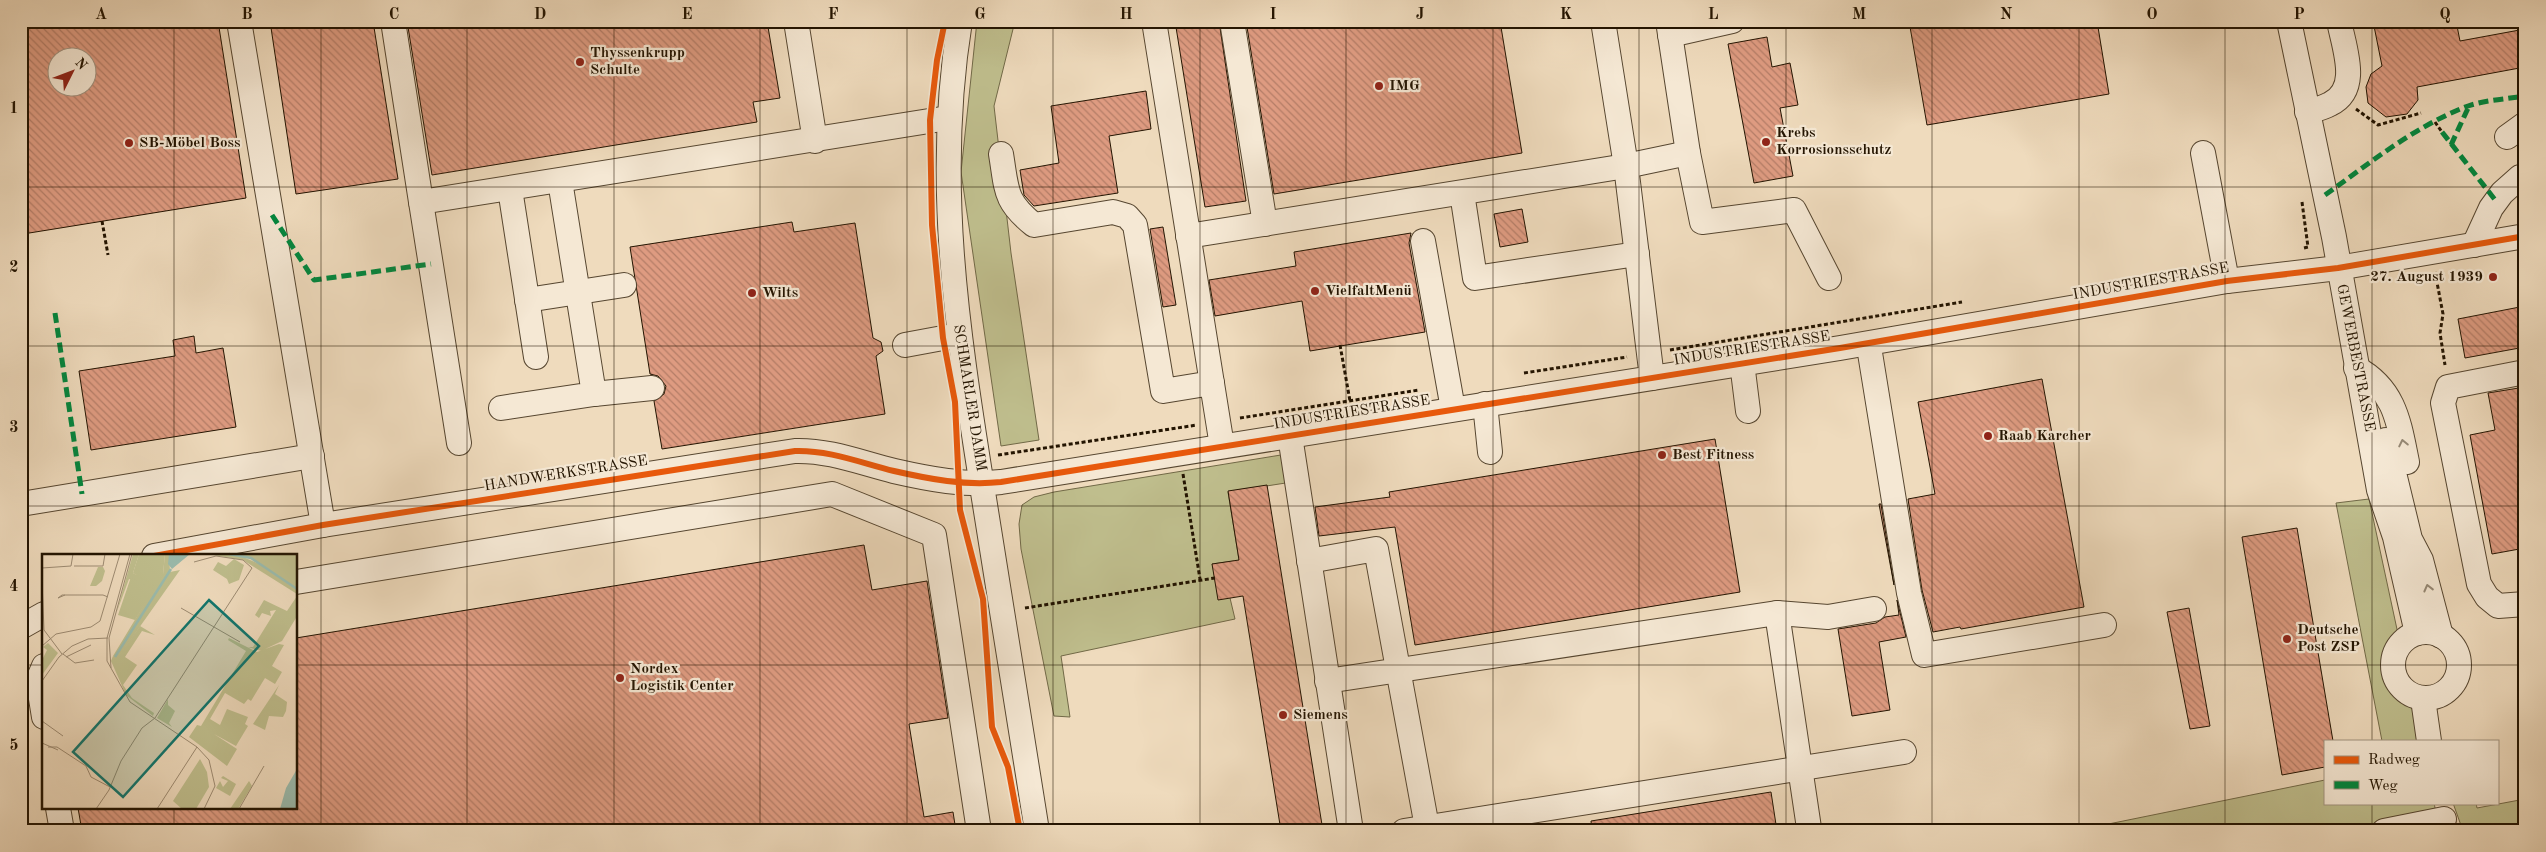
<svg xmlns="http://www.w3.org/2000/svg" width="2546" height="852" font-family="'Old Standard TT',serif">
<style>
.grass{fill:#bfbe8d;stroke:#716947}
.building{fill:url(#building-back-hatch);stroke:#231401;fill-rule:evenodd}
.lines{fill:none;stroke-linecap:round;stroke-linejoin:round}
.minor-casing{stroke:#564630;stroke-width:26}
.path{stroke:#231401;stroke-width:3;stroke-dasharray:4 2.5;stroke-linecap:butt}
.minor{stroke:#f5e8d4;stroke-width:24}
.quiet{stroke:#00873e;stroke-width:5;stroke-dasharray:10 5;stroke-linecap:butt}
.cycleway-casing{stroke:#f5e8d4;stroke-width:9}
.cycleway{stroke:#e8590c;stroke-width:6}
.oneway{stroke:#968975}
.grid{fill:none;stroke:#231401;stroke-width:1;stroke-opacity:0.55}
.poi-dot{fill:#8f2418;stroke:#f5e8d4;stroke-width:2}
.labels{text-anchor:middle;dominant-baseline:central;stroke-width:4.5;stroke-linejoin:round;paint-order:stroke}
.poi-label{font-size:15px;font-weight:bold;fill:#231401;stroke:#f5e8d4;text-anchor:start}
.street-label{font-size:15px;fill:#231401;stroke:#f5e8d4}
.inset-river{fill:none;stroke:#9abbad;stroke-width:2.5}
.inset-road{fill:none;stroke:#9d8b72;stroke-width:1}
.view{fill:#0f766e;fill-opacity:0.15;stroke:#0f766e;stroke-width:2.5}
.inset-edge{fill:none;stroke:#231401;stroke-width:2.5}
.neatline{fill:none;stroke:#231401;stroke-width:2}
.grid-label{font-size:16px;text-anchor:middle;font-weight:bold;fill:#231401}
</style>
<defs>
<pattern id="building-back-hatch" width="6" height="6" patternUnits="userSpaceOnUse" patternTransform="scale(1.25)"><rect width="6" height="6" fill="#de9b81"/><path d="M-1 5l2 2M0 0l6 6M5-1l2 2" fill="none" stroke="#b47d67"/></pattern>
</defs>
<rect width="100%" height="100%" fill="#efdbbd"/>
<filter id="stains"><feTurbulence type="fractalNoise" baseFrequency=".004" numOctaves="4"/><feColorMatrix values="0 0 0 0 .2 0 0 0 0 .09 0 0 0 0 .02 0 0 0 .5 -.17"/></filter>
<radialGradient id="worn" r=".72"><stop offset=".6" stop-color="#630" stop-opacity="0"/><stop offset="1" stop-color="#630" stop-opacity=".3"/></radialGradient>
<g class="grass">
<polygon points="977,21 1015,21 994,106 1011,253 1039,440 1001,446 961,172"/>
<polygon points="1287,454 1292,482 1228,492 1241,572 1236,572 1234,561 1212,564 1230,598 1235,619 1061,656 1070,717 1054,716 1021,549 1019,524 1022,505 1034,497 1054,492"/>
<polygon points="2369,499 2421,741 2382,741 2336,503"/>
<polygon points="2325,780 2325,803 2434,803 2440,831 2074,831"/>
<polygon points="2525,799 2525,831 2463,831 2453,803 2476,803 2477,808"/>
</g>
<g class="building">
<path d="M 21,21 L 218,21 L 246,198 L 23,234 L 21,221 ZM 58,58 L 88,58 L 88,88 L 58,88 Z"/>
<polygon points="270,21 373,21 398,179 296,194"/>
<polygon points="407,21 767,21 780,98 753,102 757,122 432,175"/>
<polygon points="1175,21 1219,21 1246,201 1205,207"/>
<polygon points="1246,21 1500,21 1522,153 1274,194"/>
<polygon points="1909,21 2097,21 2109,94 1927,125"/>
<polygon points="2373,21 2456,21 2460,41 2525,29 2525,67 2417,87 2418,100 2407,114 2386,117 2368,103 2366,87 2371,74 2382,66"/>
<polygon points="1767,37 1772,67 1790,63 1798,105 1780,108 1793,176 1754,183 1728,44"/>
<polygon points="1146,91 1151,129 1109,136 1118,193 1034,206 1024,195 1020,170 1059,163 1051,106"/>
<polygon points="1522,209 1528,242 1500,247 1494,214"/>
<polygon points="792,222 794,232 855,223 873,338 881,342 883,351 876,356 885,414 662,449 654,401 664,394 666,386 658,376 650,374 630,247"/>
<polygon points="1163,227 1176,305 1163,307 1150,229"/>
<polygon points="1411,233 1409,243 1425,332 1310,351 1302,301 1215,316 1209,280 1296,266 1294,252"/>
<polygon points="2525,306 2525,347 2465,358 2458,319"/>
<polygon points="194,336 196,353 223,348 236,427 91,450 79,371 175,356 173,340"/>
<polygon points="2042,379 2084,607 1961,629 1960,627 1933,632 1922,590 1908,499 1935,494 1918,402"/>
<polygon points="2525,387 2525,548 2492,554 2470,435 2495,430 2488,393"/>
<polygon points="1715,439 1740,592 1415,645 1395,527 1319,536 1315,507 1390,497 1389,492"/>
<polygon points="1267,485 1323,831 1281,831 1243,596 1218,600 1212,564 1239,560 1228,491"/>
<polygon points="1879,504 1881,504 1894,585"/>
<polygon points="2297,528 2333,741 2325,741 2325,767 2282,775 2242,537"/>
<polygon points="864,545 872,590 927,581 948,718 909,724 924,817 953,812 956,831 82,831 78,808 296,808 296,638"/>
<polygon points="1897,600 1906,637 1879,642 1890,710 1852,716 1838,629 1876,623 1885,617 1899,615"/>
<polygon points="2189,608 2210,726 2190,729 2167,612"/>
<polygon points="1771,792 1777,831 1592,831 1591,821"/>
</g>
<g class="lines">
<defs>
<g id="minor">
<polyline points="239,21 323,525"/>
<polyline points="393,21 421,202 948,118"/>
<polyline points="796,21 815,141"/>
<path d="M 960,21 C 934,181 957,328 982,486 C 1001,601 1019,716 1037,831"/>
<polyline points="1154,21 1222,446"/>
<polyline points="1232,21 1265,224"/>
<polyline points="1603,21 1626,166 1688,153 1702,222 1794,210 1829,278"/>
<polyline points="1668,21 1688,153"/>
<polyline points="2289,21 2334,237 2379,490 2395,537 2417,633"/>
<polyline points="1670,35 1732,21"/>
<path d="M 2307,112 C 2314,110 2323,108 2330,104 C 2361,89 2344,48 2339,21"/>
<polyline points="2507,137 2525,124"/>
<polyline points="2203,153 2227,281"/>
<path d="M 1001,154 C 1007,190 1004,201 1034,225 L 1113,212 L 1127,216 L 1135,225 L 1163,391 L 1212,383"/>
<polyline points="510,189 536,357"/>
<polyline points="1462,193 1475,278 1637,254"/>
<polyline points="421,202 459,443"/>
<polyline points="1188,236 1626,166 1652,378"/>
<polyline points="1423,241 1453,409"/>
<polyline points="2474,245 2491,208 2502,193 2520,177 2525,176"/>
<polyline points="527,300 624,285"/>
<polyline points="905,345 959,335"/>
<polyline points="1870,353 1909,593 1924,655 2104,625"/>
<polyline points="1742,363 1748,411"/>
<path d="M 2356,368 C 2395,389 2399,423 2407,462"/>
<polyline points="2525,372 2448,387 2443,403 2479,584 2487,597 2498,606 2525,604"/>
<polyline points="594,394 652,388"/>
<polyline points="1485,404 1490,452"/>
<polyline points="501,408 594,394 560,181"/>
<polyline points="1290,436 1351,831"/>
<polyline points="2386,440 2410,539 2421,560 2441,636"/>
<polyline points="21,504 312,456"/>
<path d="M 154,556 L 323,525 L 795,451 C 830,450 861,463 894,471 C 929,479 965,486 1001,482 L 1840,348 L 2227,281 L 2338,268 L 2525,236"/>
<polyline points="1309,561 1376,549 1427,827"/>
<polyline points="296,582 832,494 934,535 979,831"/>
<polyline points="1777,613 1809,828"/>
<polyline points="21,627 44,614"/>
<circle cx="2426" cy="665" r="33"/>
<polyline points="44,666 38,680 44,717"/>
<polyline points="1327,681 1777,613 1828,617 1874,609"/>
<polyline points="2423,699 2429,741"/>
<polyline points="58,808 62,831"/>
<polyline points="1404,831 1904,752"/>
<polyline points="2384,831 2444,819"/>
</g>
</defs>
<use href="#minor" class="minor-casing"/>
<g class="path">
<polyline points="2356,109 2378,125 2421,113"/>
<polyline points="2435,122 2442,132"/>
<polyline points="2302,202 2308,247 2304,248"/>
<polyline points="102,221 108,255"/>
<polyline points="2435,272 2443,314 2440,333 2445,365"/>
<polyline points="1340,345 1350,401"/>
<polyline points="1670,350 1962,302"/>
<polyline points="1524,373 1627,357"/>
<polyline points="1240,418 1419,390"/>
<polyline points="998,455 1197,425"/>
<polyline points="1183,474 1200,579"/>
<polyline points="1025,608 1215,578"/>
<polyline points="21,828 22,831"/>
</g>
<use href="#minor" class="minor"/>
<g class="quiet">
<polyline points="2442,132 2496,201"/>
<polyline points="2451,145 2469,106"/>
<path d="M 2325,195 C 2370,163 2415,126 2468,106 C 2485,100 2507,99 2525,96"/>
<polyline points="272,215 314,280 431,264"/>
<polyline points="2436,275 2437,275"/>
<polyline points="55,313 82,494"/>
</g>
<defs>
<g id="cycleway">
<polyline points="945,21 937,60 930,120 932,225 943,338 955,402 960,510 983,599 992,727 1008,767 1020,831"/>
<path d="M 154,556 L 323,525 L 795,451 C 830,450 861,463 894,471 C 929,479 965,486 1001,482 L 1840,348 L 2227,281 L 2338,268 L 2525,236"/>
</g>
</defs>
<use href="#cycleway" class="cycleway-casing"/>
<use href="#cycleway" class="cycleway"/>
</g>
<defs><path id="oneway-chevron" d="M-2-3.5L2.5 0L-2 3.5" fill="none" stroke-width="1.6" stroke-linecap="round" stroke-linejoin="round" transform="scale(1.25)"/></defs>
<g class="oneway">
<use href="#oneway-chevron" transform="translate(2403 443) rotate(-102)"/>
<use href="#oneway-chevron" transform="translate(2428 588) rotate(-104)"/>
</g>
<path class="grid" d="M 174,21 L 174,556M 321,21 L 321,831M 467,21 L 467,831M 614,21 L 614,831M 760,21 L 760,831M 907,21 L 907,831M 1053,21 L 1053,831M 1200,21 L 1200,831M 1346,21 L 1346,831M 1493,21 L 1493,831M 1639,21 L 1639,831M 1786,21 L 1786,831M 1932,21 L 1932,831M 2079,21 L 2079,831M 2225,21 L 2225,831M 2372,21 L 2372,741M 21,187 L 2525,187M 21,346 L 2525,346M 21,506 L 2525,506M 21,665 L 44,665M 296,665 L 2525,665M 2372,803 L 2372,831M 174,808 L 174,831"/>
<g class="poi-dot">
<circle cx="580" cy="62" r="5"/>
<circle cx="1379" cy="86" r="5"/>
<circle cx="1766" cy="142" r="5"/>
<circle cx="129" cy="143" r="5"/>
<circle cx="2493" cy="277" r="5"/>
<circle cx="1315" cy="291" r="5"/>
<circle cx="752" cy="293" r="5"/>
<circle cx="1988" cy="436" r="5"/>
<circle cx="1662" cy="455" r="5"/>
<circle cx="2287" cy="639" r="5"/>
<circle cx="620" cy="678" r="5"/>
<circle cx="1283" cy="715" r="5"/>
</g>
<g class="labels">
<g class="poi-label">
<text x="590" y="53">Thyssenkrupp<tspan x="590" dy="17">Schulte</tspan></text>
<text x="1389" y="86">IMG</text>
<text x="1776" y="133">Krebs<tspan x="1776" dy="17">Korrosionsschutz</tspan></text>
<text x="139" y="143">SB-Möbel Boss</text>
<text x="2483" y="277" text-anchor="end">27. August 1939</text>
<text x="1325" y="291">VielfaltMenü</text>
<text x="762" y="293">Wilts</text>
<text x="1998" y="436">Raab Karcher</text>
<text x="1672" y="455">Best Fitness</text>
<text x="2297" y="630">Deutsche<tspan x="2297" dy="17">Post ZSP</tspan></text>
<text x="630" y="669">Nordex<tspan x="630" dy="17">Logistik Center</tspan></text>
<text x="1293" y="715">Siemens</text>
</g>
<g class="street-label">
<text transform="translate(2151 282) rotate(-10)">INDUSTRIESTRASSE</text>
<text transform="translate(1752 349) rotate(-9)">INDUSTRIESTRASSE</text>
<text transform="translate(2355 358) rotate(79)">GEWERBESTRASSE</text>
<text transform="translate(969 398) rotate(81)">SCHMARLER DAMM</text>
<text transform="translate(1352 413) rotate(-9)">INDUSTRIESTRASSE</text>
<text transform="translate(566 474) rotate(-9)">HANDWERKSTRASSE</text>
</g>
</g>
<g transform="translate(42 554)">
<rect width="255" height="255" fill="#efdbbd"/>
<path d="M 165,0 L 255,0 L 255,34 L 209,4 L 196,1 L 220,11 L 255,36 L 255,40 L 201,6 ZM 192,5 L 202,11 L 197,26 L 187,30 L 185,25 L 171,16 L 176,8 L 184,12 ZM 255,42 L 254,64 L 240,87 L 219,97 L 206,93 L 211,93 L 234,56 L 228,57 L 229,62 L 220,59 L 217,64 L 213,61 L 222,46 L 245,57 ZM 98,72 L 113,81 L 100,77 L 83,103 L 95,111 L 81,131 L 90,144 L 112,159 L 111,162 L 84,141 L 69,107 L 71,102 L 75,104 ZM 187,84 L 215,98 L 237,90 L 242,91 L 230,112 L 240,118 L 233,130 L 223,124 L 209,147 L 206,145 L 202,150 L 183,139 L 168,165 L 178,171 L 185,155 L 206,163 L 203,170 L 206,172 L 194,192 L 172,180 L 195,195 L 185,212 L 147,183 L 155,171 L 159,172 L 204,97 L 186,86 ZM 6,89 L 16,99 L 0,121 L 0,106 L 5,96 L 1,93 ZM 237,131 L 233,140 L 245,148 L 244,157 L 241,163 L 227,162 L 223,176 L 211,170 ZM 126,145 L 126,151 L 133,157 L 127,169 L 130,173 L 115,164 ZM 158,205 L 165,218 L 167,233 L 154,255 L 140,255 L 131,247 ZM 181,222 L 194,230 L 188,242 L 174,234 L 178,227 L 181,233 L 186,227 L 179,224 ZM 207,227 L 210,232 L 196,255 L 188,255 Z" fill="#bfbe8d"/>
<path d="M 91,0 L 97,0 L 91,19 L 95,21 L 121,20 L 123,0 L 127,0 L 128,18 L 138,16 L 75,105 L 71,102 L 111,36 L 87,25 L 74,60 ZM 56,13 L 61,13 L 63,17 L 60,27 L 54,32 L 48,32 Z" fill="#bfbe8d"/>
<path d="M 187,0 L 255,0 L 255,35 L 209,4 Z" fill="#bfbe8d"/>
<path d="M 97,0 L 123,0 L 121,20 L 115,33 L 91,19 ZM 89,23 L 112,36 L 93,66 L 76,61 Z" fill="#bfbe8d"/>
<path d="M 127,0 L 148,0 L 130,15 L 126,10 ZM 255,215 L 255,255 L 238,255 L 244,234 Z" fill="#9abbad"/>
<path class="inset-river" d="M 187,0 L 209,4 L 255,35M 73,103 L 129,15"/>
<path class="inset-road" d="M 88,0 L 65,84 L 65,107 L 88,148 L 155,193 L 167,206 L 173,232 L 162,255M 32,12 L 61,12 L 63,0M 0,14 L 29,12 L 31,0M 0,27 L 2,76 L 20,100M 23,41 L 16,44 L 20,41 L 61,41 L 66,43M 139,54 L 198,88M 0,92 L 14,80 L 49,73 L 58,67 L 78,0M 21,100 L 33,109 L 52,106M 24,103 L 49,91M 69,114 L 67,84 L 90,0M 0,127 L 17,103 L 30,92 L 46,85 L 66,84M 0,167 L 21,182M 0,189 L 16,196M 6,193 L 15,193 L 44,212 L 49,223 L 68,233M 54,255 L 67,236 L 79,207 L 100,174 L 113,164 L 210,14 L 201,6 L 174,2 L 152,8M 115,255 L 155,193M 197,255 L 222,212"/>
<path class="view" d="M 167,46 L 217,92 L 81,243 L 31,198 Z"/>
<rect width="255" height="255" class="inset-edge"/>
</g>
<rect width="2546" height="852" fill="none" stroke="#efdbbd" stroke-width="55"/>
<rect x="2324" y="740" width="175" height="65" fill="#f5e8d4" stroke="#a19380"/>
<rect x="2334" y="756" width="25" height="8" fill="#e8590c" stroke="#a19380"/>
<text x="2368" y="764" font-size="15" fill="#231401">Radweg</text>
<rect x="2334" y="781" width="25" height="8" fill="#00873e" stroke="#a19380"/>
<text x="2368" y="790" font-size="15" fill="#231401">Weg</text>
<g transform="translate(72 72) rotate(48)"><circle r="24" fill="#f5e8d4" stroke="#a19380"/>
<path d="M0-4L9 19L0 12L-9 19Z" fill="#8f2418"/>
<text y="-8" font-size="14" font-weight="bold" text-anchor="middle" fill="#231401">N</text>
</g>
<rect x="28" y="28" width="2490" height="796" class="neatline"/>
<g class="grid-label">
<text x="101" y="19">A</text>
<text x="247" y="19">B</text>
<text x="394" y="19">C</text>
<text x="540" y="19">D</text>
<text x="687" y="19">E</text>
<text x="833" y="19">F</text>
<text x="980" y="19">G</text>
<text x="1126" y="19">H</text>
<text x="1273" y="19">I</text>
<text x="1420" y="19">J</text>
<text x="1566" y="19">K</text>
<text x="1713" y="19">L</text>
<text x="1859" y="19">M</text>
<text x="2006" y="19">N</text>
<text x="2152" y="19">O</text>
<text x="2299" y="19">P</text>
<text x="2445" y="19">Q</text>
<text x="14" y="113">1</text>
<text x="14" y="272">2</text>
<text x="14" y="432">3</text>
<text x="14" y="591">4</text>
<text x="14" y="750">5</text>
</g>
<rect width="100%" height="100%" filter="url(#stains)"/>
<rect width="100%" height="100%" fill="url(#worn)"/>
</svg>
